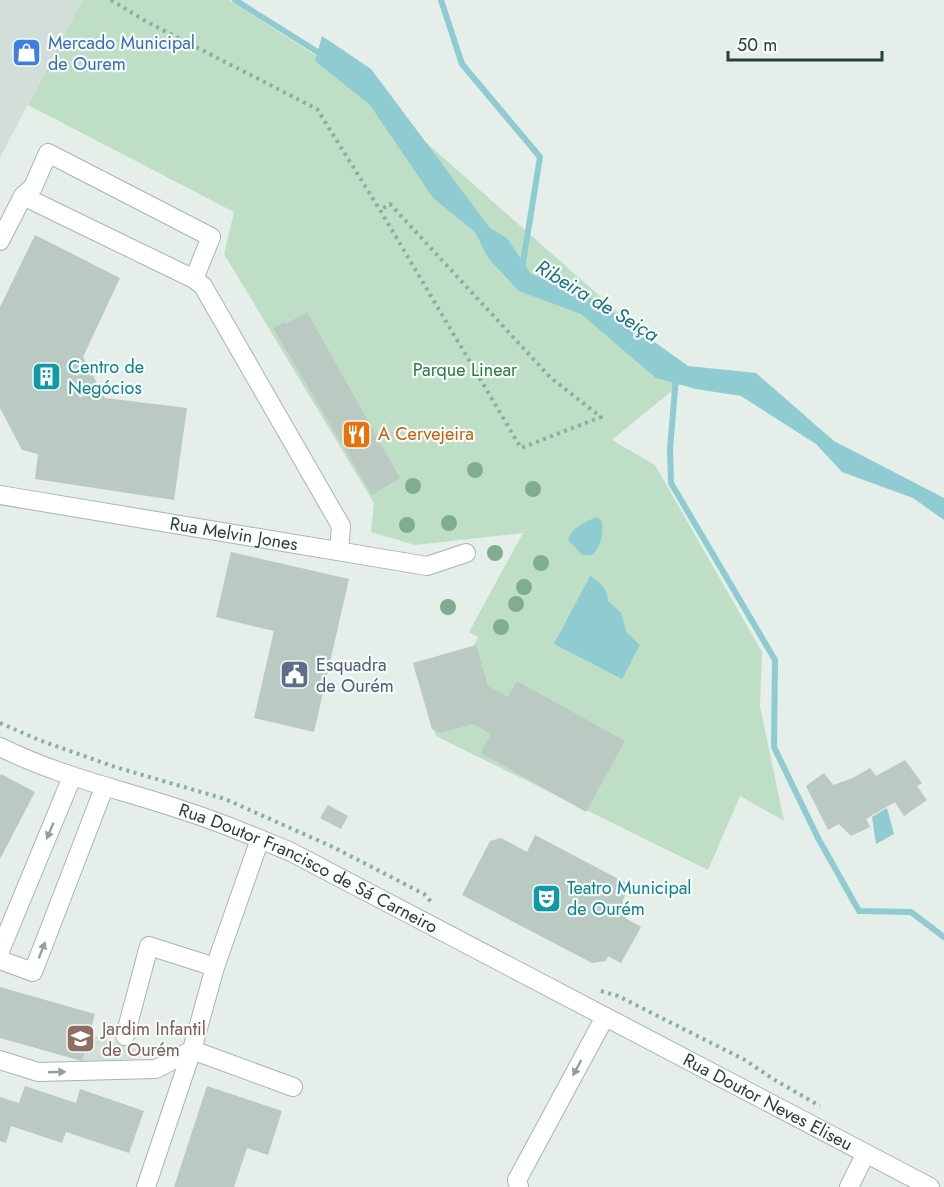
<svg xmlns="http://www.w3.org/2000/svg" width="944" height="1187" font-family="Jost,sans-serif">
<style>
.built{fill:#d3ded8}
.green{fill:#bedfc5}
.water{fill:#8eccd2}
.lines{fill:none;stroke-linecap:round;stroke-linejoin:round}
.stream{stroke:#8eccd2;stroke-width:6}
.building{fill:#bac9c2}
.minor-casing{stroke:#a7b6b0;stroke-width:20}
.path{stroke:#85b1a1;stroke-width:4;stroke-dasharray:3 4.5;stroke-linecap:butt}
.minor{stroke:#fff;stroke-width:18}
.tree{fill:#80ad8f}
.oneway{fill:#92a09b}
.labels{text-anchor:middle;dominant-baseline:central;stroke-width:4.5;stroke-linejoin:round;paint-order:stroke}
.shop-label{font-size:18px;fill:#366cbe;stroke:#f6faf8;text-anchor:start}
.culture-label{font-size:18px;fill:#0d838f;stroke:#f6faf8;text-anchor:start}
.park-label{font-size:18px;fill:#2e7746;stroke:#f6faf8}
.food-label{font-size:18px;fill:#c56008;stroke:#f6faf8;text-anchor:start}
.street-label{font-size:18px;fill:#244037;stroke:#f6faf8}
.service-label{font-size:18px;fill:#4e5e75;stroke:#f6faf8;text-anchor:start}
.education-label{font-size:18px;fill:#785e54;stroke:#f6faf8;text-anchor:start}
.water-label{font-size:20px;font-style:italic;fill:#1d737d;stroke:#f6faf8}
</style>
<rect width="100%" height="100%" fill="#e5eee9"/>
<g class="built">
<polygon points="0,0 82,0 0,158"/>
<polygon points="61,1025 149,1053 135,1059 82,1061 53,1053"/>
</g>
<polygon class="green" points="82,0 229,0 359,83 690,376 612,440 655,465 762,652 760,706 784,821 740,796 708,870 436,736 414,668 473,648 478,637 469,632 523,533 415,545 371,532 374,503 224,254 234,212 28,105"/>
<g class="water">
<polygon points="322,36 371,69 490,228 507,238 531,274 596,300 688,366 756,373 834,441 944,498 944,520 913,498 842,472 816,444 741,396 696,389 656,378 581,314 519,291 488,258 475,232 433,198 370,105 315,61"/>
<path d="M 596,517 L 602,521 C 604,532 601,548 592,555 L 582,555 L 568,540 C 571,528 586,522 596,517 Z"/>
<path d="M 590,576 C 600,582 608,589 608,601 L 621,613 L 627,633 L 640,645 L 622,679 L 554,644 Z"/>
<polygon points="887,808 894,834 876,844 872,817"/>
</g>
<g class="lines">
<g class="stream">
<polyline points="235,0 324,56"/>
<polyline points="441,0 462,64 540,157 522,269"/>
<polyline points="676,377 670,449 671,483 775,660 774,747 818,838 859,911 911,912 944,937"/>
</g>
</g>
<g class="building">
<polygon points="35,235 120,278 83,357 105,398 187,408 174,500 35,479 38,454 22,450 0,408 0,307"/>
<polygon points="307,312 400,478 372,495 273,328 285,322 286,324"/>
<polygon points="231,552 349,579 314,732 254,718 274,631 216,617"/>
<polygon points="476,645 488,686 508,697 517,681 625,741 586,812 481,753 491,734 473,724 440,733 432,729 413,663"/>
<polygon points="905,760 922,783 917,786 927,800 904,816 895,802 866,819 870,827 851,836 839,824 828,830 806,786 824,773 833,785 853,778 870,768 876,776"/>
<polygon points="1,774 35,792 0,859 0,776"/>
<polygon points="328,805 348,816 341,829 320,818"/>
<polygon points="535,835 630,885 622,902 625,903 627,915 625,918 641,927 621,963 608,956 606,961 592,963 462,895 490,841 501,838 527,852"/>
<polygon points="0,987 95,1014 82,1061 0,1038"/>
<polygon points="25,1086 76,1103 80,1089 144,1111 129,1153 66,1132 62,1143 11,1126 6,1143 0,1141 0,1097 19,1103"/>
<polygon points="207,1086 282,1111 268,1155 247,1148 234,1187 174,1187"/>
</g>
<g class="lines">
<defs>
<g id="minor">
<polyline points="23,196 194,279 203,286 341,526 339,551"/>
<polyline points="0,241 23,196 33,187 48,153 211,237 194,279"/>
<path id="s1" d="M 0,495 L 427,566 L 466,553"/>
<path id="s2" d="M 0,747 C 60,777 124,790 188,812 C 223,823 257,838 291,852 L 930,1187"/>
<polyline points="0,951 72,777"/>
<polyline points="0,960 33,972 104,788"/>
<polyline points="125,1036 149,946 215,967"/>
<polyline points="192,1050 293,1087"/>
<polyline points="0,1060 38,1072 156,1069 192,1050"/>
<polyline points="146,1187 192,1050 215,967 260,839"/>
<polyline points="519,1187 517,1180 605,1017"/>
<polyline points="849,1187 865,1155"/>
</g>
</defs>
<use href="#minor" class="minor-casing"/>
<g class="path">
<polyline points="111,0 147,22 317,109 380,210 521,448 601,417 551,378 390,204 380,210"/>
<polyline points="0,723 39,740 112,766 225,799 333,847 424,894 433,904"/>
<polyline points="601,991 618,996 745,1060 773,1079 820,1106"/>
</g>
<use href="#minor" class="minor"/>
</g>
<g class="tree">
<circle cx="475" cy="470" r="8"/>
<circle cx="413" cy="486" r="8"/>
<circle cx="533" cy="489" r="8"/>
<circle cx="449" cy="523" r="8"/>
<circle cx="407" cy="525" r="8"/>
<circle cx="495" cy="553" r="8"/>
<circle cx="541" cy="563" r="8"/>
<circle cx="524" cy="587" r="8"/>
<circle cx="516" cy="604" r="8"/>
<circle cx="448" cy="607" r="8"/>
<circle cx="501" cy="627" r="8"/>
</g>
<defs><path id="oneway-solid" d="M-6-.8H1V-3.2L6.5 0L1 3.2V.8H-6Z" transform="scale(1.5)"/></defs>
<g class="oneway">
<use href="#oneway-solid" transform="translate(50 831) rotate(113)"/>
<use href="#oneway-solid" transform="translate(42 950) rotate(-69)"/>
<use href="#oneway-solid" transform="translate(577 1068) rotate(118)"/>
<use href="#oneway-solid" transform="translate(57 1072) rotate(-2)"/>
</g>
<defs>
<symbol id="shop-square" viewBox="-11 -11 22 22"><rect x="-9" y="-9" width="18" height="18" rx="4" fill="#3f7fe0" stroke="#f6faf8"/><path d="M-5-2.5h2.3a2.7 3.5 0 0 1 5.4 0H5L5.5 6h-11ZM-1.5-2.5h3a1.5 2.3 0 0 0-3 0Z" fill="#fff"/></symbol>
<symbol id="building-square" viewBox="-11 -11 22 22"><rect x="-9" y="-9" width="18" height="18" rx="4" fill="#0f9aa8" stroke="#f6faf8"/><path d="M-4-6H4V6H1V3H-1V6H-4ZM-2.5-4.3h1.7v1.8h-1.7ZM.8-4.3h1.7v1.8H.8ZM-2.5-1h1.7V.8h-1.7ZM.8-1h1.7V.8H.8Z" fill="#fff"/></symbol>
<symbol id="restaurant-square" viewBox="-11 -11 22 22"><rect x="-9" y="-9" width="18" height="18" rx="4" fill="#e8710a" stroke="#f6faf8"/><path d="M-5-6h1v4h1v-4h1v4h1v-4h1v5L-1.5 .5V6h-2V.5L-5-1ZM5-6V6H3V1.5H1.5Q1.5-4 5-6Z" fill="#fff"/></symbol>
<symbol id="civic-square" viewBox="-11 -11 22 22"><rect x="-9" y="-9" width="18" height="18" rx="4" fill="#5c6f8a" stroke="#f6faf8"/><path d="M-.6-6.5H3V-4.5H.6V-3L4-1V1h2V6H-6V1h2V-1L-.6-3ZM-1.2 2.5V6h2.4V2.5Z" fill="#fff"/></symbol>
<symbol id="theatre-square" viewBox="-11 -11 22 22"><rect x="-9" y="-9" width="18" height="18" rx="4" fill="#0f9aa8" stroke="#f6faf8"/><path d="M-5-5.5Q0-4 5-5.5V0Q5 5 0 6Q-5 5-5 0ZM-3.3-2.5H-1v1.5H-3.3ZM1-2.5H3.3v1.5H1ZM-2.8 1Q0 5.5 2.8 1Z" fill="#fff"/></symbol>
<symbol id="school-square" viewBox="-11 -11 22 22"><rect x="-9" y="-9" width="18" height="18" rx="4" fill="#8d6e63" stroke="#f6faf8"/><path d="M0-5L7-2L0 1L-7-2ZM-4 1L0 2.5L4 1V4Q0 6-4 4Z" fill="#fff"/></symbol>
</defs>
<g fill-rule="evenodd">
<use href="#shop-square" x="10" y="36" width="33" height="33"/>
<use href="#building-square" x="30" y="360" width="33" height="33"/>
<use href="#restaurant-square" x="340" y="418" width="33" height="33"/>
<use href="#civic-square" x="278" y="658" width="33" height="33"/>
<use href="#theatre-square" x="530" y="882" width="33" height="33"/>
<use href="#school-square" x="64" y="1022" width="33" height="33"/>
</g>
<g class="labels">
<g class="shop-label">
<text x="48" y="43">Mercado Municipal<tspan x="48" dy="21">de Ourem</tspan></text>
</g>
<g class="culture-label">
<text x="68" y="367">Centro de<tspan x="68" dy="21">Negócios</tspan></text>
<text x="567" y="888">Teatro Municipal<tspan x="567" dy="21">de Ourém</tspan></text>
</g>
<g class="park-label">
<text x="465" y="370">Parque Linear</text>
</g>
<g class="food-label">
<text x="378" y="434">A Cervejeira</text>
</g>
<g class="street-label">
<text stroke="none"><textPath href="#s1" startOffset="237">Rua Melvin Jones</textPath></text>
<text stroke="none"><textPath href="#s2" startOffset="332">Rua Doutor Francisco de Sá Carneiro</textPath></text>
<text stroke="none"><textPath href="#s2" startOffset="848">Rua Doutor Neves Eliseu</textPath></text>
</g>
<g class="service-label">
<text x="316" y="665">Esquadra<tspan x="316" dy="21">de Ourém</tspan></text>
</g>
<g class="education-label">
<text x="102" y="1029">Jardim Infantil<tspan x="102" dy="21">de Ourém</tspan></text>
</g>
<g class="water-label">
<text transform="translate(597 301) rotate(31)">Ribeira de Seiça</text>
</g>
</g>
<path d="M728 51v9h154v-9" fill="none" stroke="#244037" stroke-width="3"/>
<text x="737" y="51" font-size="18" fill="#244037" stroke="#f6faf8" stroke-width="4.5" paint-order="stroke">50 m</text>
</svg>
